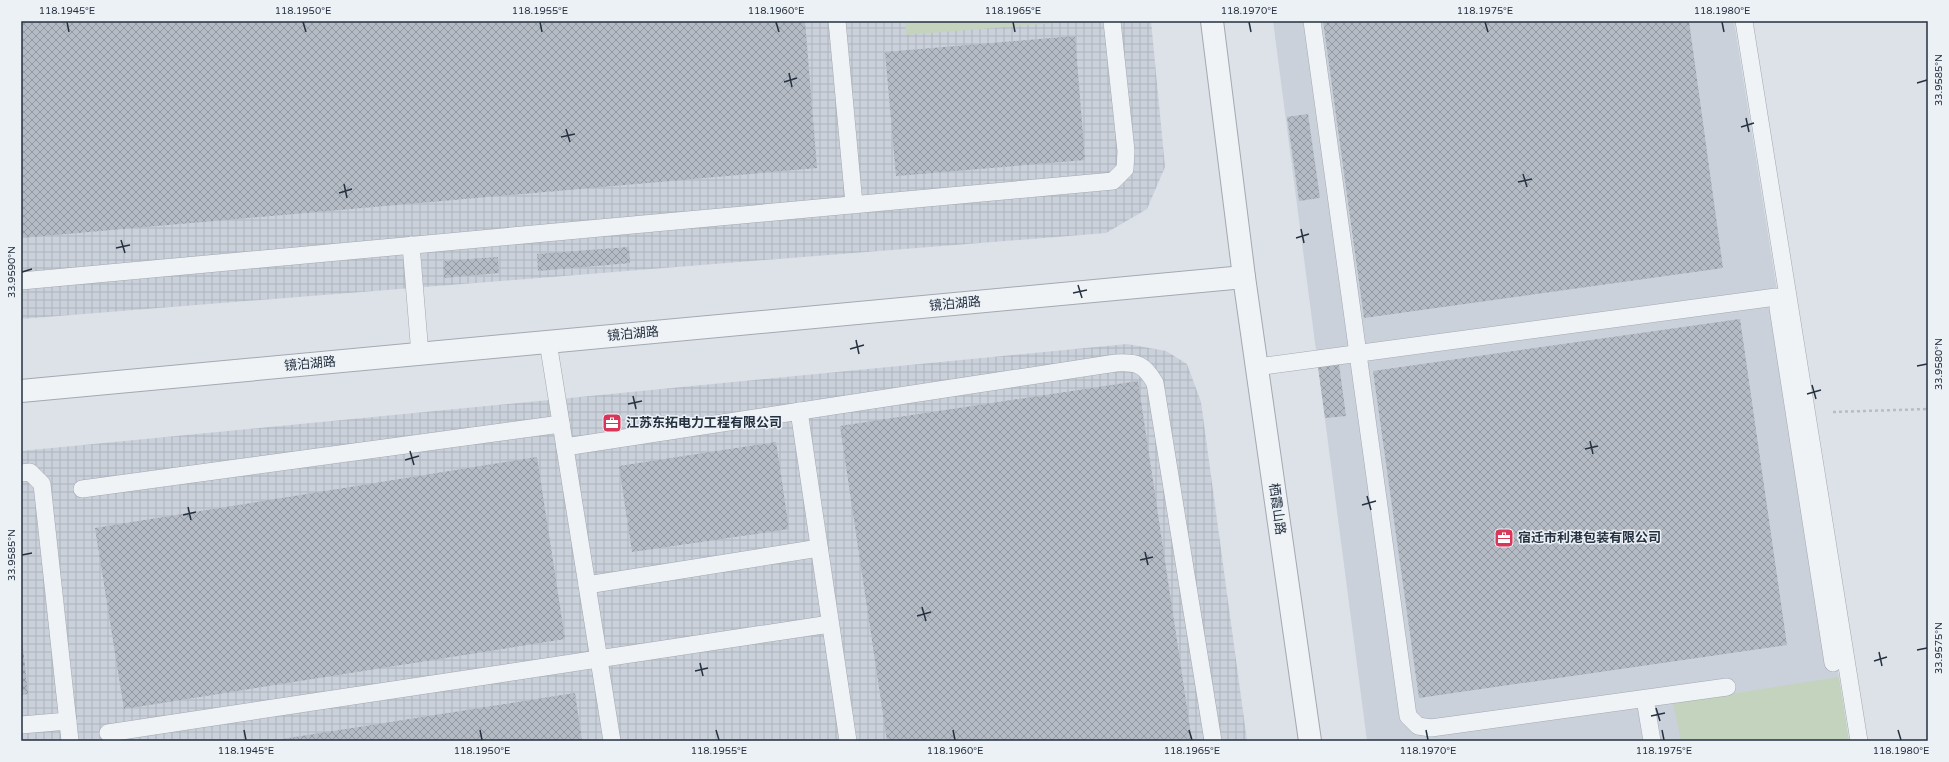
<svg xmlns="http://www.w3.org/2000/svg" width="1949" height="762" font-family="'Varela Round','Noto Sans SC',sans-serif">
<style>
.built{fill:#cbd1da}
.industrial{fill:url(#industrial-grid)}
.green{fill:#c4d3bd}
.building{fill:url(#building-cross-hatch)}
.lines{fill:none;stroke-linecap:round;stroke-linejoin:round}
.service-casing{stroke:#a2a9b2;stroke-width:18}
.tertiary-casing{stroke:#a2a9b2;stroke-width:24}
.path{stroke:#b7bdc3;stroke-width:2.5;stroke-dasharray:3 3;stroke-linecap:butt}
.service{stroke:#f0f3f6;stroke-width:17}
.tertiary{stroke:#f0f3f6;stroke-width:22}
.ticks{fill:none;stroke:#253140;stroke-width:1.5}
.labels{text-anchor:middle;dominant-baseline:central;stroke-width:3;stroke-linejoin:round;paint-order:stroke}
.street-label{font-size:13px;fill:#253140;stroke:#ecf1f6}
.poi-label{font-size:13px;font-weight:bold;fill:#253140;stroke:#ecf1f6;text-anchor:start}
.neatline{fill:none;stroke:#253140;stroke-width:1.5}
.ticks-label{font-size:10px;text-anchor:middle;fill:#253140}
</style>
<defs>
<pattern id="industrial-grid" width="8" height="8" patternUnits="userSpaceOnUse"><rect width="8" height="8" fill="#cbd1da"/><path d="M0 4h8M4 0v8" fill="none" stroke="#aeb4bc"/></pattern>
<pattern id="building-cross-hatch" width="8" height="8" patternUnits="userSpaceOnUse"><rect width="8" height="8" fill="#b4bbc5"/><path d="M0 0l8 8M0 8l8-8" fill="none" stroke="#9299a1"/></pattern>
</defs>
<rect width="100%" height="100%" fill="#dde2e8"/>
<polygon class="built" points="1273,21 1734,21 1849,741 1367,741"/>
<g class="industrial">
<polygon points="21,21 1151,21 1165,167 1147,209 1106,233 21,319"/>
<polygon points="1127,344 1166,351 1187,364 1201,402 1247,741 21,741 21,451"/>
</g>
<g class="green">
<polygon points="905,21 1053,21 1054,23 906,35"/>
<polygon points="1839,677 1849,741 1681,741 1673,703"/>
</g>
<g class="building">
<polygon points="21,21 805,21 817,168 21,238"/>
<polygon points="1323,21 1689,21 1723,268 1364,318"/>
<polygon points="1075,36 1085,160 896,176 885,52"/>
<polygon points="1308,114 1320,198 1299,201 1287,117"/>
<polygon points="629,247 630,263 538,271 537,254"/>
<polygon points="498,257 499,273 444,278 443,261"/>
<polygon points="1740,319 1787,645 1419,698 1373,371"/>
<polygon points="1339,364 1346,416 1325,418 1318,367"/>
<polygon points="1138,381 1192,741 887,741 840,426"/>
<polygon points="776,442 789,529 632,552 619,466"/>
<polygon points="537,457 565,639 124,709 95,528"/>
<polygon points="21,629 28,694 21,695"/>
<polygon points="575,693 582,741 276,741 276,740"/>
</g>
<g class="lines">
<defs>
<g id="service">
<polyline points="837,21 854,204"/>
<polyline points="1312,21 1408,716 1418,726 1431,728 1727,687"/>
<polyline points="1744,21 1859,741"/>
<polyline points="411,245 420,354"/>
<polyline points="21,281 1113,181 1125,169 1126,151 1112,21"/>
<polyline points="1778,308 1833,663"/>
<polyline points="548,342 612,741"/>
<polyline points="1257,367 1776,297"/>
<polyline points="799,411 848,741"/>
<path d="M 565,447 L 1116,363 C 1137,362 1144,364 1155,383 L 1213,741"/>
<polyline points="21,473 30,472 42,484 70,741"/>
<polyline points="82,489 561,424"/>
<polyline points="587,585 819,548"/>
<polyline points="1645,699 1652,741"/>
<polyline points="21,725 68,721"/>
<polyline points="108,733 830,624"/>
</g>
<g id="tertiary">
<polyline points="1212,21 1244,277 1310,741"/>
<polyline points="21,391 1244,277"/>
</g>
</defs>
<use href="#service" class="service-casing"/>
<use href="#tertiary" class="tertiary-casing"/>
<polyline class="path" points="1833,412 1928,409"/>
<use href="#service" class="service"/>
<use href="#tertiary" class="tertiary"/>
</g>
<path class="ticks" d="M 67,22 L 69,32M 303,22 L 306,32M 540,22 L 542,32M 776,22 L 779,32M 1013,22 L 1015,32M 1249,22 L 1251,32M 1485,22 L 1488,32M 1722,22 L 1724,32M 789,73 L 792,87M 784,82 L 797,78M 1917,83 L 1927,80M 1746,118 L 1749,132M 1741,127 L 1754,123M 566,129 L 570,142M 561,137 L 575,134M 1523,174 L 1527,187M 1518,182 L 1532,179M 344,184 L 347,198M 339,193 L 352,189M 1301,229 L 1304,243M 1296,238 L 1309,234M 121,240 L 125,253M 116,248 L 130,245M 22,272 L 32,269M 1078,285 L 1082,298M 1073,293 L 1087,290M 856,340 L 859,354M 850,349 L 864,345M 1917,366 L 1927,364M 1812,385 L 1816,399M 1807,394 L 1821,390M 633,396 L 636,409M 628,404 L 642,401M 1590,441 L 1593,454M 1585,449 L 1598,446M 410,451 L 414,465M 405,460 L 419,456M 1367,496 L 1371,510M 1362,505 L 1376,501M 188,507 L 191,520M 183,515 L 196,512M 1145,552 L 1148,565M 22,555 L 32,553M 1140,560 L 1153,557M 922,607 L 926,621M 917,616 L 931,612M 1917,650 L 1927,648M 1879,652 L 1882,666M 1874,661 L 1887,657M 700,663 L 703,676M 695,671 L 708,668M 1656,708 L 1660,721M 1651,716 L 1665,713M 244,730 L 246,740M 480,730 L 482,740M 716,730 L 719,740M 953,730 L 955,740M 1189,730 L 1192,740M 1426,730 L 1428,740M 1662,730 L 1664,740M 1898,730 L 1901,740"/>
<defs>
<symbol id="office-square" viewBox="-11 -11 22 22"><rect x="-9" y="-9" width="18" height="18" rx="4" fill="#d8375a" stroke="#ecf1f6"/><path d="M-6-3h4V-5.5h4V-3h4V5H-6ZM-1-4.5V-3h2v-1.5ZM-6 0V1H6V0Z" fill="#fff"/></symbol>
</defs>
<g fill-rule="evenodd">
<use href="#office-square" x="601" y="412" width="22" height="22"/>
<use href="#office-square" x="1493" y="527" width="22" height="22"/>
</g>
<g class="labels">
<g class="street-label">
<text transform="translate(955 304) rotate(-5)">镜泊湖路</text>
<text transform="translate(633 334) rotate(-5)">镜泊湖路</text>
<text transform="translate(310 364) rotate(-5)">镜泊湖路</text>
<text transform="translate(1277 509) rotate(82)">栖霞山路</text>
</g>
<g class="poi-label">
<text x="626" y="423">江苏东拓电力工程有限公司</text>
<text x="1518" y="538">宿迁市利港包装有限公司</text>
</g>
</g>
<rect width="1949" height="762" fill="none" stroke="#ecf1f6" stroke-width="44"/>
<rect x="22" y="22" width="1905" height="718" class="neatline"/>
<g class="ticks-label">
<text x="67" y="14">118.1945°E</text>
<text x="303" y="14">118.1950°E</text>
<text x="540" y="14">118.1955°E</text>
<text x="776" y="14">118.1960°E</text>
<text x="1013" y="14">118.1965°E</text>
<text x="1249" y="14">118.1970°E</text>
<text x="1485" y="14">118.1975°E</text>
<text x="1722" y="14">118.1980°E</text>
<text transform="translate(1938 80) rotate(-90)" y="4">33.9585°N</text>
<text transform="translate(11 272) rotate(-90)" y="4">33.9590°N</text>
<text transform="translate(1938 364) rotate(-90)" y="4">33.9580°N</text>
<text transform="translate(11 555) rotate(-90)" y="4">33.9585°N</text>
<text transform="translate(1938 648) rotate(-90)" y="4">33.9575°N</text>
<text x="246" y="754">118.1945°E</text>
<text x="482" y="754">118.1950°E</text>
<text x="719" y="754">118.1955°E</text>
<text x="955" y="754">118.1960°E</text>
<text x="1192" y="754">118.1965°E</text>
<text x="1428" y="754">118.1970°E</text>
<text x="1664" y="754">118.1975°E</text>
<text x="1901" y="754">118.1980°E</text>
</g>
</svg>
